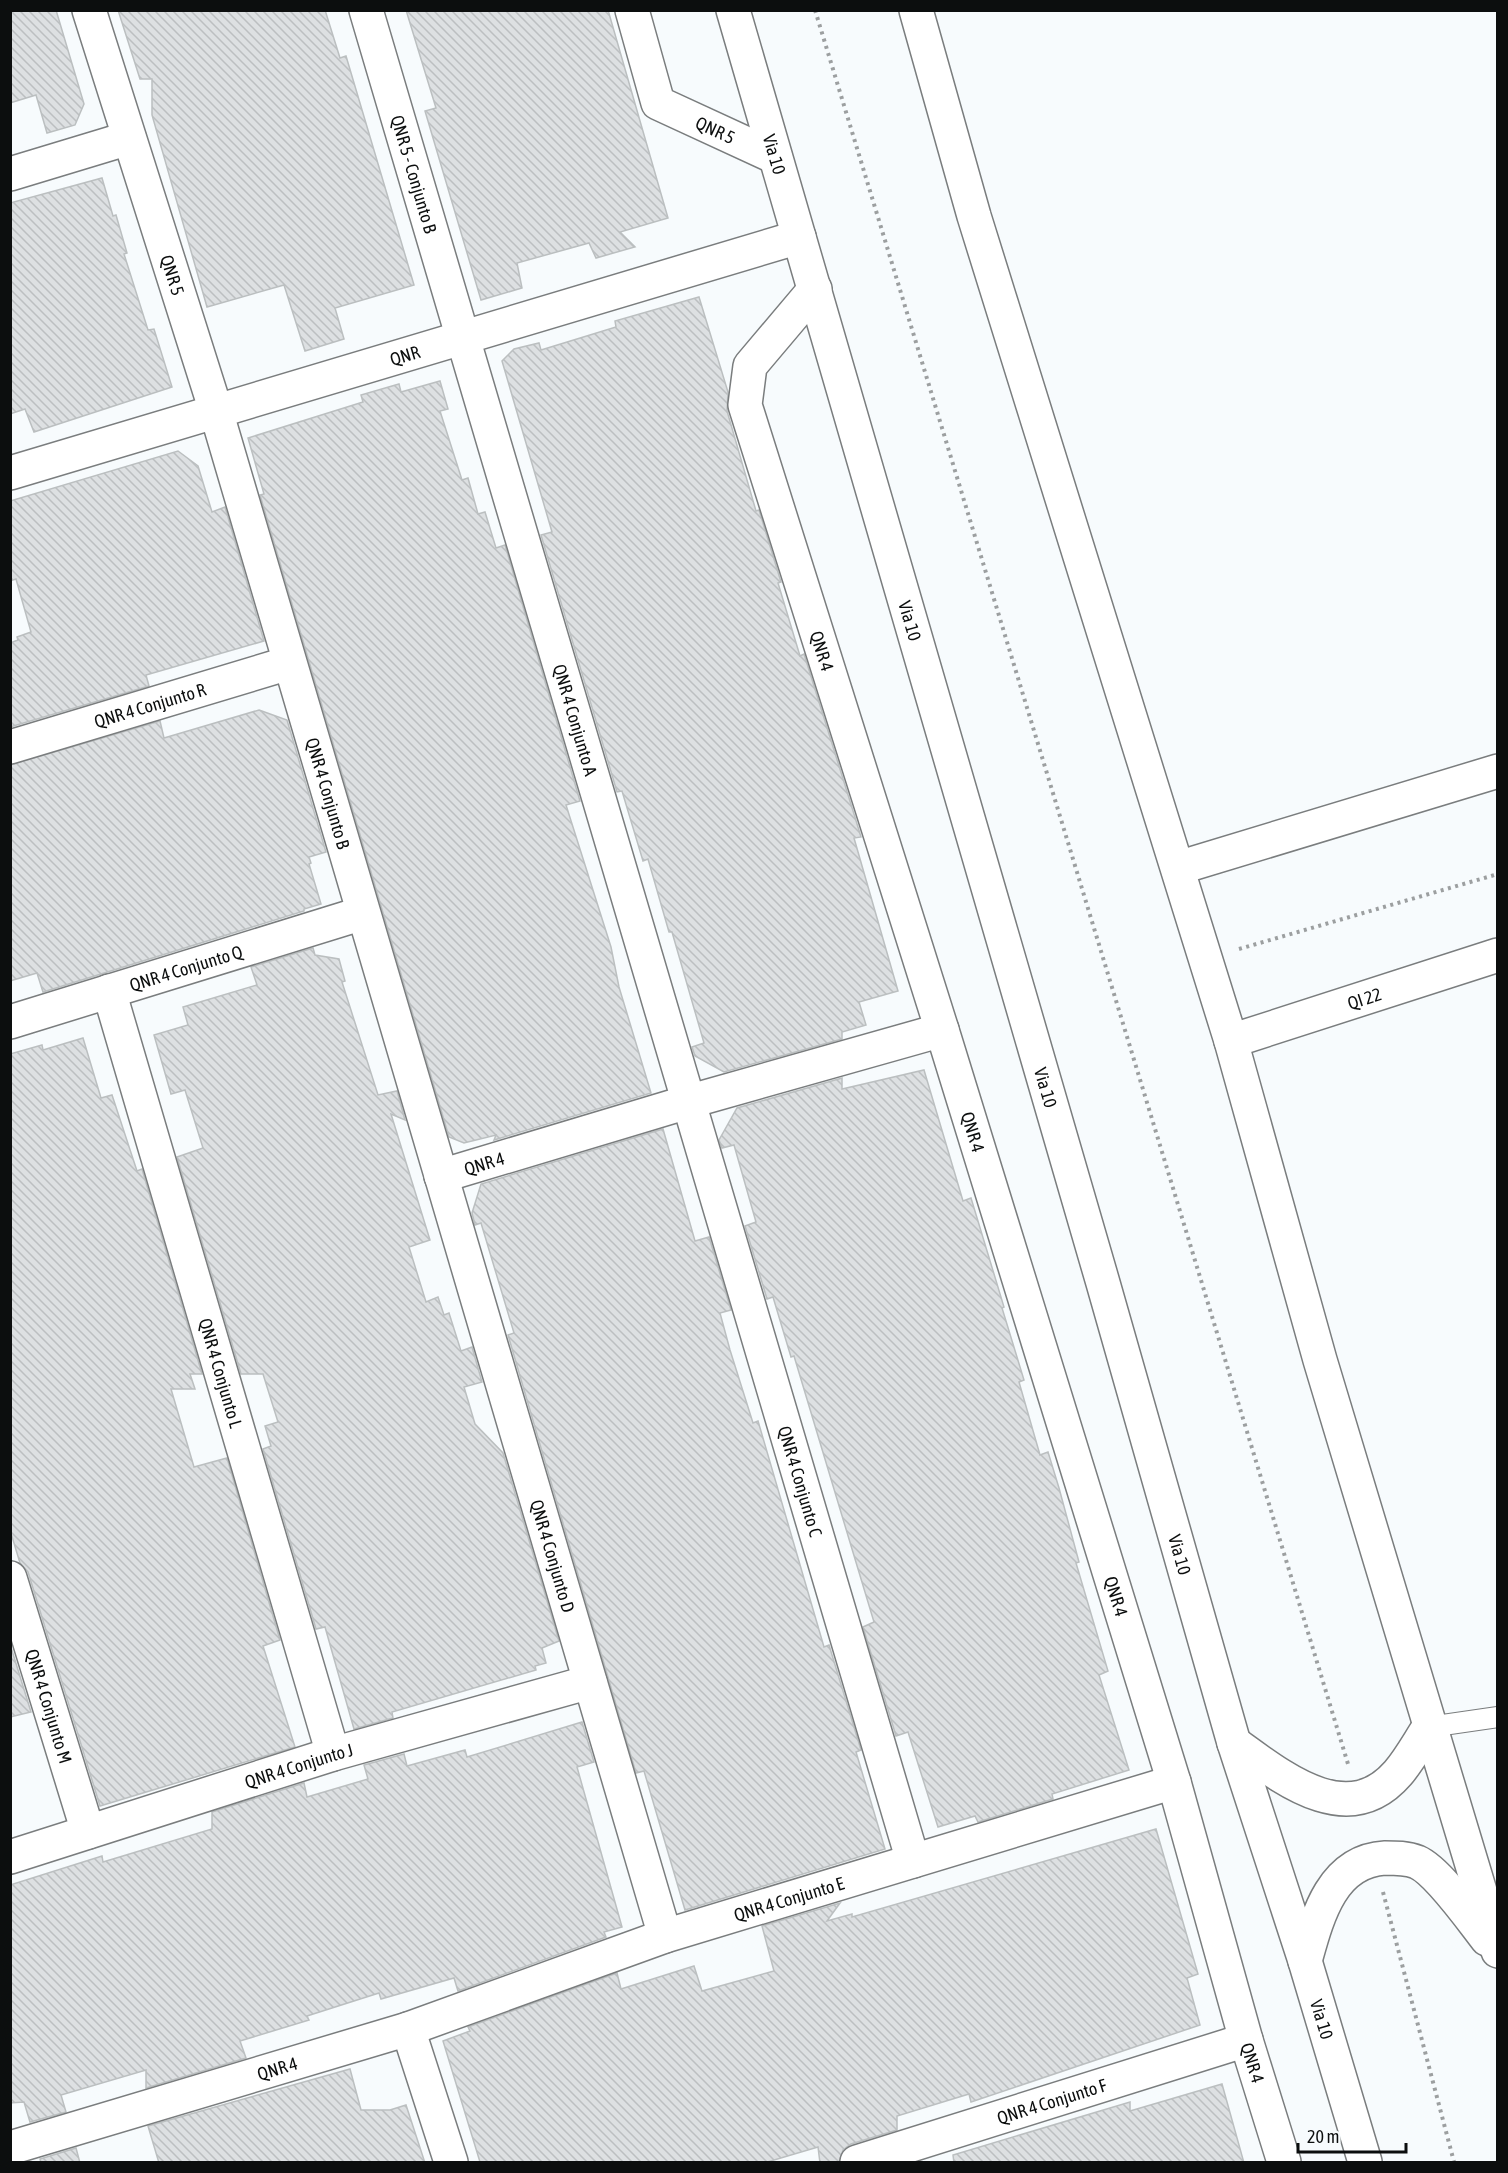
<svg xmlns="http://www.w3.org/2000/svg" width="1508" height="2173" font-family="'Asap Condensed',sans-serif">
<style>
.building{fill:url(#building-back-hatch);stroke:#bbbfc0;stroke-width:1.5}
.lines{fill:none;stroke-linecap:round;stroke-linejoin:round}
.service-casing{stroke:#7a7d7e;stroke-width:22}
.minor-casing{stroke:#7a7d7e;stroke-width:36}
.tertiary-casing{stroke:#7a7d7e;stroke-width:36}
.secondary-casing{stroke:#7a7d7e;stroke-width:36}
.path{stroke:#9c9fa0;stroke-width:4;stroke-dasharray:3 4.5;stroke-linecap:butt}
.service{stroke:#fff;stroke-width:20}
.minor{stroke:#fff;stroke-width:33}
.tertiary{stroke:#fff;stroke-width:33}
.secondary{stroke:#fff;stroke-width:33}
.labels{text-anchor:middle;dominant-baseline:central;stroke-width:4.5;stroke-linejoin:round;paint-order:stroke}
.street-label{font-size:18px;fill:#0c0e0e;stroke:#f7fbfd}
</style>
<defs>
<pattern id="building-back-hatch" width="6" height="6" patternUnits="userSpaceOnUse" patternTransform="scale(1.5)"><rect width="6" height="6" fill="#dde0e2"/><path d="M-1 5l2 2M0 0l6 6M5-1l2 2" fill="none" stroke="#bcbfc1"/></pattern>
</defs>
<rect width="100%" height="100%" fill="#f7fbfd"/>
<g class="building">
<polygon points="10,10 56,10 84,104 75,125 47,133 36,95 10,103"/>
<polygon points="118,10 325,10 340,58 346,56 414,285 335,308 344,339 305,351 284,285 207,307 152,115 152,79 140,79"/>
<polygon points="406,10 608,10 668,218 620,232 635,247 596,258 589,243 517,263 522,288 481,300 425,111 436,108"/>
<polygon points="102,178 113,216 116,215 127,253 124,254 148,330 154,329 172,387 34,432 25,409 10,414 10,203"/>
<polygon points="699,297 728,392 727,411 756,511 759,510 781,582 778,583 800,656 804,654 854,814 861,837 854,838 898,991 859,1002 866,1025 842,1032 842,1039 724,1072 695,1056 692,1047 704,1043 672,932 669,932 648,859 643,861 622,791 617,792 541,535 552,532 502,361 514,349 539,343 541,350 616,327 615,321"/>
<polygon points="440,381 448,409 440,411 462,480 468,478 478,514 485,512 496,548 505,545 580,801 566,805 611,947 619,987 651,1093 494,1140 496,1135 464,1143 449,1137 260,495 264,494 248,438 363,402 361,395 399,384 401,392"/>
<polygon points="178,451 198,466 212,512 225,507 264,641 146,675 149,686 10,727 10,643 18,640 17,637 31,632 16,579 10,581 10,501"/>
<polygon points="259,710 287,720 326,852 309,857 311,863 309,864 321,904 304,909 304,911 43,992 37,973 10,981 10,765 160,721 164,738"/>
<polygon points="313,948 315,955 339,959 345,981 342,982 378,1095 397,1091 405,1120 391,1114 430,1240 409,1247 426,1302 438,1297 444,1315 449,1313 461,1351 472,1347 482,1382 464,1387 475,1424 503,1453 559,1641 542,1648 546,1663 535,1666 536,1670 392,1712 393,1718 354,1729 325,1627 316,1629 263,1449 271,1446 265,1426 278,1422 263,1374 241,1374 177,1157 203,1148 185,1090 171,1094 154,1035 188,1025 183,1007 257,985 251,967"/>
<polygon points="83,1038 101,1098 112,1095 137,1171 142,1169 202,1374 190,1374 195,1389 171,1389 194,1467 227,1458 280,1640 263,1646 295,1747 100,1806 28,1572 20,1563 10,1530 10,1054 42,1045 43,1050"/>
<polygon points="924,1070 963,1201 971,1198 1004,1307 1002,1308 1024,1380 1019,1382 1040,1455 1048,1452 1059,1488 1079,1562 1076,1563 1108,1671 1099,1675 1129,1770 1052,1794 1053,1799 978,1822 975,1816 938,1827 908,1732 896,1736 863,1627 874,1622 852,1549 794,1356 791,1357 773,1297 767,1299 745,1226 756,1222 734,1145 722,1148 719,1140 737,1108 842,1078 842,1089"/>
<polygon points="663,1129 695,1241 709,1237 731,1310 720,1313 730,1350 753,1423 758,1421 824,1647 829,1645 861,1750 856,1752 885,1849 685,1910 644,1771 636,1773 508,1335 514,1333 481,1223 475,1225 472,1213 481,1184"/>
<polygon points="10,1644 31,1712 10,1717"/>
<polygon points="582,1722 594,1762 577,1767 622,1927 604,1932 606,1937 458,1991 454,1978 381,1999 379,1993 307,2016 309,2020 240,2041 246,2058 146,2088 146,2070 61,2095 66,2112 30,2122 24,2102 10,2103 10,1885 102,1856 103,1862 212,1829 212,1812 304,1783 307,1797 368,1779 364,1765 404,1754 407,1766 465,1750 467,1757"/>
<polygon points="1156,1829 1198,1974 1187,1978 1200,2025 971,2102 969,2094 897,2116 897,2130 851,2144 843,2150 839,2163 820,2163 818,2147 764,2163 480,2162 443,2041 470,2031 468,2027 617,1973 621,1989 694,1966 702,1991 774,1971 762,1926 840,1903 827,1921 852,1914 852,1917"/>
<polygon points="350,2069 361,2110 390,2110 406,2105 425,2163 159,2163 148,2126"/>
<polygon points="1222,2084 1244,2163 954,2163 953,2155 1130,2102 1130,2111"/>
<polygon points="76,2148 80,2163 41,2163 40,2159"/>
</g>
<g class="lines">
<defs>
<polyline id="service" points="1429,1727 1498,1717"/>
<g id="minor">
<path id="s1" d="M 89,10 L 216,411 L 665,1936"/>
<path id="s2" d="M 366,10 L 913,1861"/>
<path id="s3" d="M 632,10 L 658,103 L 775,157"/>
<polyline points="10,174 129,138"/>
<path id="s4" d="M 815,289 L 750,366 L 745,405 L 942,1030 L 1174,1782 L 1246,2040 L 1284,2162"/>
<path id="s5" d="M 10,473 L 799,237"/>
<path id="s6" d="M 10,747 L 289,663"/>
<path id="s7" d="M 109,991 L 333,1754"/>
<path id="s8" d="M 10,1022 L 363,913"/>
<path id="s9" d="M 441,1176 L 691,1101 L 942,1030"/>
<path id="s10" d="M 10,1578 L 88,1832"/>
<path id="s11" d="M 10,1857 L 333,1754 L 590,1682"/>
<polyline points="408,2029 451,2162"/>
<path id="s12" d="M 10,2148 L 408,2029 L 665,1936 L 1174,1782"/>
<path id="s13" d="M 857,2162 L 1246,2040"/>
</g>
<g id="tertiary">
<polyline points="1178,868 1498,771"/>
<path id="s14" d="M 1231,1041 L 1498,955"/>
</g>
<g id="secondary">
<path id="s15" d="M 733,10 L 1103,1283 L 1234,1743 L 1305,1961 L 1365,2162"/>
<polyline points="916,10 974,216 1231,1041 1320,1360 1498,1951"/>
<path d="M 1234,1743 C 1280,1776 1347,1832 1398,1773 C 1410,1759 1419,1742 1429,1727"/>
<path d="M 1305,1961 C 1317,1918 1331,1861 1385,1858 C 1396,1858 1407,1858 1417,1862 C 1438,1871 1472,1920 1487,1939"/>
</g>
</defs>
<use href="#service" class="service-casing"/>
<use href="#minor" class="minor-casing"/>
<use href="#tertiary" class="tertiary-casing"/>
<use href="#secondary" class="secondary-casing"/>
<g class="path">
<polyline points="815,10 1348,1764"/>
<polyline points="1239,949 1498,874"/>
<polyline points="1383,1892 1454,2162"/>
</g>
<use href="#service" class="service"/>
<use href="#minor" class="minor"/>
<use href="#tertiary" class="tertiary"/>
<use href="#secondary" class="secondary"/>
</g>
<g class="labels">
<g class="street-label">
<text stroke="none"><textPath href="#s3" startOffset="160">QNR 5</textPath></text>
<text stroke="none"><textPath href="#s15" startOffset="150">Via 10</textPath></text>
<text stroke="none"><textPath href="#s2" startOffset="171">QNR 5 - Conjunto B</textPath></text>
<text stroke="none"><textPath href="#s1" startOffset="278">QNR 5</textPath></text>
<text stroke="none"><textPath href="#s5" startOffset="412">QNR</textPath></text>
<text stroke="none"><textPath href="#s15" startOffset="636">Via 10</textPath></text>
<text stroke="none"><textPath href="#s4" startOffset="398">QNR 4</textPath></text>
<text stroke="none"><textPath href="#s6" startOffset="146">QNR 4 Conjunto R</textPath></text>
<text stroke="none"><textPath href="#s2" startOffset="740">QNR 4 Conjunto A</textPath></text>
<text stroke="none"><textPath href="#s1" startOffset="819">QNR 4 Conjunto B</textPath></text>
<text stroke="none"><textPath href="#s8" startOffset="184">QNR 4 Conjunto Q</textPath></text>
<text stroke="none"><textPath href="#s14" startOffset="140">QI 22</textPath></text>
<text stroke="none"><textPath href="#s15" startOffset="1122">Via 10</textPath></text>
<text stroke="none"><textPath href="#s4" startOffset="902">QNR 4</textPath></text>
<text stroke="none"><textPath href="#s9" startOffset="45">QNR 4</textPath></text>
<text stroke="none"><textPath href="#s7" startOffset="398">QNR 4 Conjunto L</textPath></text>
<text stroke="none"><textPath href="#s2" startOffset="1534">QNR 4 Conjunto C</textPath></text>
<text stroke="none"><textPath href="#s15" startOffset="1608">Via 10</textPath></text>
<text stroke="none"><textPath href="#s1" startOffset="1614">QNR 4 Conjunto D</textPath></text>
<text stroke="none"><textPath href="#s4" startOffset="1388">QNR 4</textPath></text>
<text stroke="none"><textPath href="#s10" startOffset="134">QNR 4 Conjunto M</textPath></text>
<text stroke="none"><textPath href="#s11" startOffset="303">QNR 4 Conjunto J</textPath></text>
<text stroke="none"><textPath href="#s12" startOffset="818">QNR 4 Conjunto E</textPath></text>
<text stroke="none"><textPath href="#s15" startOffset="2094">Via 10</textPath></text>
<text stroke="none"><textPath href="#s4" startOffset="1874">QNR 4</textPath></text>
<text stroke="none"><textPath href="#s12" startOffset="279">QNR 4</textPath></text>
<text stroke="none"><textPath href="#s13" startOffset="204">QNR 4 Conjunto F</textPath></text>
</g>
</g>
<rect width="1508" height="2173" fill="none" stroke="#0c0e0e" stroke-width="24"/>
<path d="M1298 2143v9h108v-9" fill="none" stroke="#0c0e0e" stroke-width="3"/>
<text x="1307" y="2143" font-size="18" fill="#0c0e0e" stroke="#f7fbfd" stroke-width="4.5" paint-order="stroke">20 m</text>
</svg>
